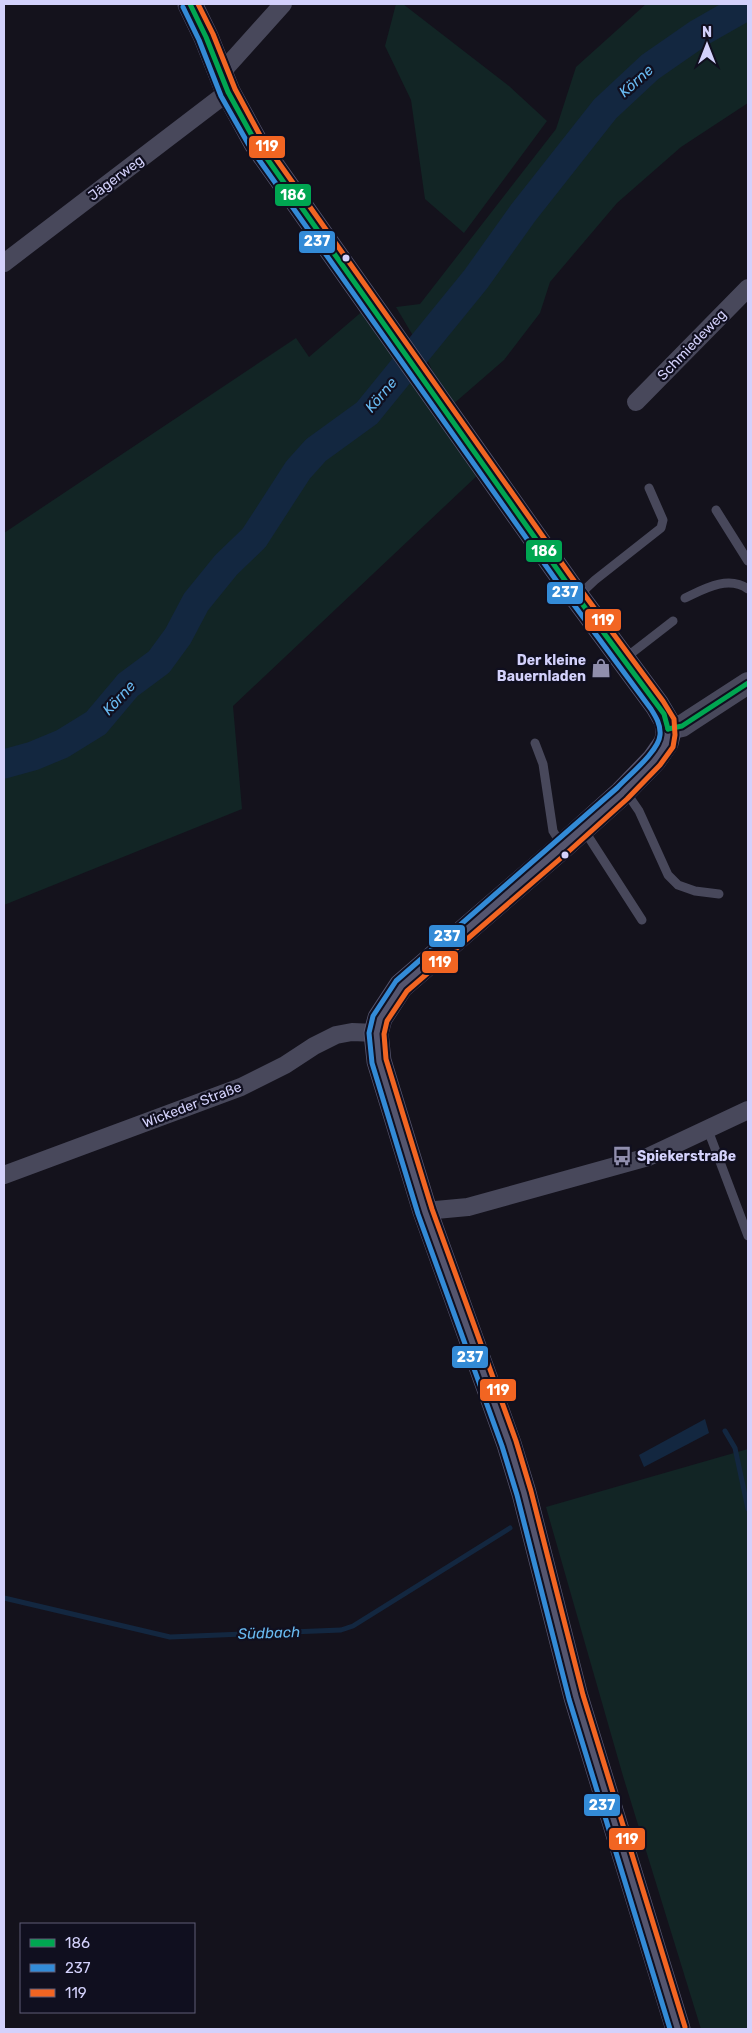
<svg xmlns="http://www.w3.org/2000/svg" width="752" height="2033" font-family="Rubik,sans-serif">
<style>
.green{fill:#122525}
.water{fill:#132740}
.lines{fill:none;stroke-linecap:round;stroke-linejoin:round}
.stream{stroke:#132740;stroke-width:5}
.river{stroke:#132740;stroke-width:29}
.service{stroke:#48485b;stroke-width:9}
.minor{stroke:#48485b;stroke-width:18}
.tertiary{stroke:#48485b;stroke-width:22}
.secondary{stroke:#55556e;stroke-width:25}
.bus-1-casing{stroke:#100f1f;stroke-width:9}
.bus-2-casing{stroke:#100f1f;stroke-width:9}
.bus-3-casing{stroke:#100f1f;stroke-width:9}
.bus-1{stroke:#00a651;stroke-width:5}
.bus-2{stroke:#338bd7;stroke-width:5}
.bus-3{stroke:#f26522;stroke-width:5}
.bus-dot{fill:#d3d1fb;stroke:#100f1f;stroke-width:2}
.labels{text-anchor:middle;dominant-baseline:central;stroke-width:4.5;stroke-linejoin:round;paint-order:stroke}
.street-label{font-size:14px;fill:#d3d1fb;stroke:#100f1f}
.poi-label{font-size:14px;font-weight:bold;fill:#d3d1fb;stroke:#100f1f;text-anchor:end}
.water-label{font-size:15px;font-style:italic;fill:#69baf1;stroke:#100f1f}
.line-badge{stroke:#100f1f;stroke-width:2}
.badge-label{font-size:14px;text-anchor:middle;font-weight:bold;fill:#fff}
</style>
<rect width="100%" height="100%" fill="#14121c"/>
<g class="green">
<polygon points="396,4 403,4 509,86 547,121 464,233 425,199 411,100 385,46"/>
<polygon points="646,4 748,4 748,103 681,147 617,203 550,282 540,313 504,360 451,406 438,384 428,361 396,307 420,304 556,129 576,67"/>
<polygon points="365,309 481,472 233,706 242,809 4,905 4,533 296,338 309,357"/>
<polygon points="748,1449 748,2029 701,2029 623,1776 546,1507"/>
</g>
<polygon class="water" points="705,1419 709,1433 644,1467 639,1455"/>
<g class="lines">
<g class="stream">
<polyline points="725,1431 735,1448 748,1509"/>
<polyline points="4,1598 170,1637 341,1630 353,1626 510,1528"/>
</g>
<polyline class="river" points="4,764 33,756 62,744 96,723 128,685 159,662 178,636 196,602 226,565 254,538 298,470 316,450 367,413 476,279 523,213 605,109 650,67 699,33 748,5"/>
<g class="service">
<polyline points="716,510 748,561"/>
<polyline points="579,595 595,580 661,528 663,520 649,488"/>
<path d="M 685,598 C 704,589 728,575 748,589"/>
<polyline points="624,659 673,621"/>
<polyline points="535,743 543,764 553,831 561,844"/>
<polyline points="626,792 639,811 668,875 678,885 695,891 719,894"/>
<polyline points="584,830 642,920"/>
<polyline points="708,1130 748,1236"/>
</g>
<g class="minor">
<polyline points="221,73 283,4"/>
<polyline points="4,263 228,92"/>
<polyline points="636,402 748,288"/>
<polyline points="4,1175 241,1087 285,1065 314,1046 336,1035 352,1032 376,1033"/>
<polyline points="425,1211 468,1207 648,1157 748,1110"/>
</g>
<polyline class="tertiary" points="668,729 682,726 691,720 748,683"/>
<polyline class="secondary" points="190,4 206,37 228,92 256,143 569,586 657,705 667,722 668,735 666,743 654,760 622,793 563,846 401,986 380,1018 376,1033 379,1061 425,1211 509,1444 524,1493 576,1697 678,2029"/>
<defs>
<g id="bus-1">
<polyline points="190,4 206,37 228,92 256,143 569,586 664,714 668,729"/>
<polyline points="668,729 682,726 748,683"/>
</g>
<path id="bus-2" d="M 183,7 L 199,40 L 221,96 L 250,147 L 563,590 L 651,709 C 656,717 661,725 660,735 C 659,751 628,776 617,788 L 396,981 L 373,1016 L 369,1033 L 372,1063 L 418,1214 L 502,1446 L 517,1495 L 569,1699 L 670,2029"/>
<polyline id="bus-3" points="198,4 213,34 235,89 262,139 575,582 663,701 674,719 675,735 673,747 660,765 627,799 568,852 407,991 387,1021 384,1034 386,1059 432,1209 516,1441 531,1491 583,1695 685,2027"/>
</defs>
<use href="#bus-1" class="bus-1-casing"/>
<use href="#bus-2" class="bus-2-casing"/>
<use href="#bus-3" class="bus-3-casing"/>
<use href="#bus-1" class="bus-1"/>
<use href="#bus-2" class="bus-2"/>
<use href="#bus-3" class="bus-3"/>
</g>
<defs>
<symbol id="shop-bare" viewBox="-9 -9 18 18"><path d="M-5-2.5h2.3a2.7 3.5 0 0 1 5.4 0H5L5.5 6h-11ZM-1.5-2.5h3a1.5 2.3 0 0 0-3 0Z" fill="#908ead" stroke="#100f1f" stroke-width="2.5" paint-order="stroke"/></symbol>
<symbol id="bus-bare" viewBox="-9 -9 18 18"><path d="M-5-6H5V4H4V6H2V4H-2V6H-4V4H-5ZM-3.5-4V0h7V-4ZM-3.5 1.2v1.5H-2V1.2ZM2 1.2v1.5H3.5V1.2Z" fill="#908ead" stroke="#100f1f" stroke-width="2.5" paint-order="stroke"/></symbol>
</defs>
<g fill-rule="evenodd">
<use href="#shop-bare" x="587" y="654" width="28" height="28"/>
<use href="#bus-bare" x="608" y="1142" width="28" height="28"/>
</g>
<g class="bus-dot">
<circle cx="346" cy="258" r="4.5"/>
<circle cx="565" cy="855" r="4.5"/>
</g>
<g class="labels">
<g class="street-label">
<text transform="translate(116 178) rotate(-37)">Jägerweg</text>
<text transform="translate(692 345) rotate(-46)">Schmiedeweg</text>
<text transform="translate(192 1105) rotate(-21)">Wickeder Straße</text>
</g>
<g class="poi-label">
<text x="586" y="660">Der kleine<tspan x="586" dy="16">Bauernladen</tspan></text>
<text x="637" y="1156" text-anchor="start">Spiekerstraße</text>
</g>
<g class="water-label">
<text transform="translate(636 81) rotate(-42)">Körne</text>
<text transform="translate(381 395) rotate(-50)">Körne</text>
<text transform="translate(119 698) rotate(-47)">Körne</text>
<text transform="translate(269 1633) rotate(-2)">Südbach</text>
</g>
</g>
<g class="line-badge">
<rect x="248" y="135" width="38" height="24" rx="5" fill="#f26522"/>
<rect x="274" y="183" width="38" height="24" rx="5" fill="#00a651"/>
<rect x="298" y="230" width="38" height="24" rx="5" fill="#338bd7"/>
<rect x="525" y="539" width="38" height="24" rx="5" fill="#00a651"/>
<rect x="546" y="581" width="38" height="24" rx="5" fill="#338bd7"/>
<rect x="584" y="608" width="38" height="24" rx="5" fill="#f26522"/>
<rect x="428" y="924" width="38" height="24" rx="5" fill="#338bd7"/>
<rect x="421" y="950" width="38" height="24" rx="5" fill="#f26522"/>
<rect x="451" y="1345" width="38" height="24" rx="5" fill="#338bd7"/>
<rect x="479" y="1378" width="38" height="24" rx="5" fill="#f26522"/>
<rect x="583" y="1793" width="38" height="24" rx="5" fill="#338bd7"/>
<rect x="608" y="1827" width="38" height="24" rx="5" fill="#f26522"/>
</g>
<g class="badge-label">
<text x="267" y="151">119</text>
<text x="293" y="200">186</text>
<text x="317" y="246">237</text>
<text x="544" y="556">186</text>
<text x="565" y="597">237</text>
<text x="603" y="625">119</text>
<text x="447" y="941">237</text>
<text x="440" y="967">119</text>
<text x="470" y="1362">237</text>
<text x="498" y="1395">119</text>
<text x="602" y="1810">237</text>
<text x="627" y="1844">119</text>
</g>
<rect width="752" height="2033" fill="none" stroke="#d3d1fb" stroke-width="10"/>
<rect x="20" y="1923" width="175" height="90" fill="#100f1f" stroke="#5e5d77"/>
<rect x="30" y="1939" width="25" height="8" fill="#00a651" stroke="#5e5d77"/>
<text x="65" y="1948" font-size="15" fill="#d3d1fb">186</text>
<rect x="30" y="1964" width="25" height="8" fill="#338bd7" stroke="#5e5d77"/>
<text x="65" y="1973" font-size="15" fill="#d3d1fb">237</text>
<rect x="30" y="1989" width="25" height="8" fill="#f26522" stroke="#5e5d77"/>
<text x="65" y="1998" font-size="15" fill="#d3d1fb">119</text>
<g transform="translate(707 45)" stroke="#100f1f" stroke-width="4" paint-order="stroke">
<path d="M0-4L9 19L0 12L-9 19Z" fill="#d3d1fb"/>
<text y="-8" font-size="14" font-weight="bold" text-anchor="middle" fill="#d3d1fb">N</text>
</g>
</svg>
